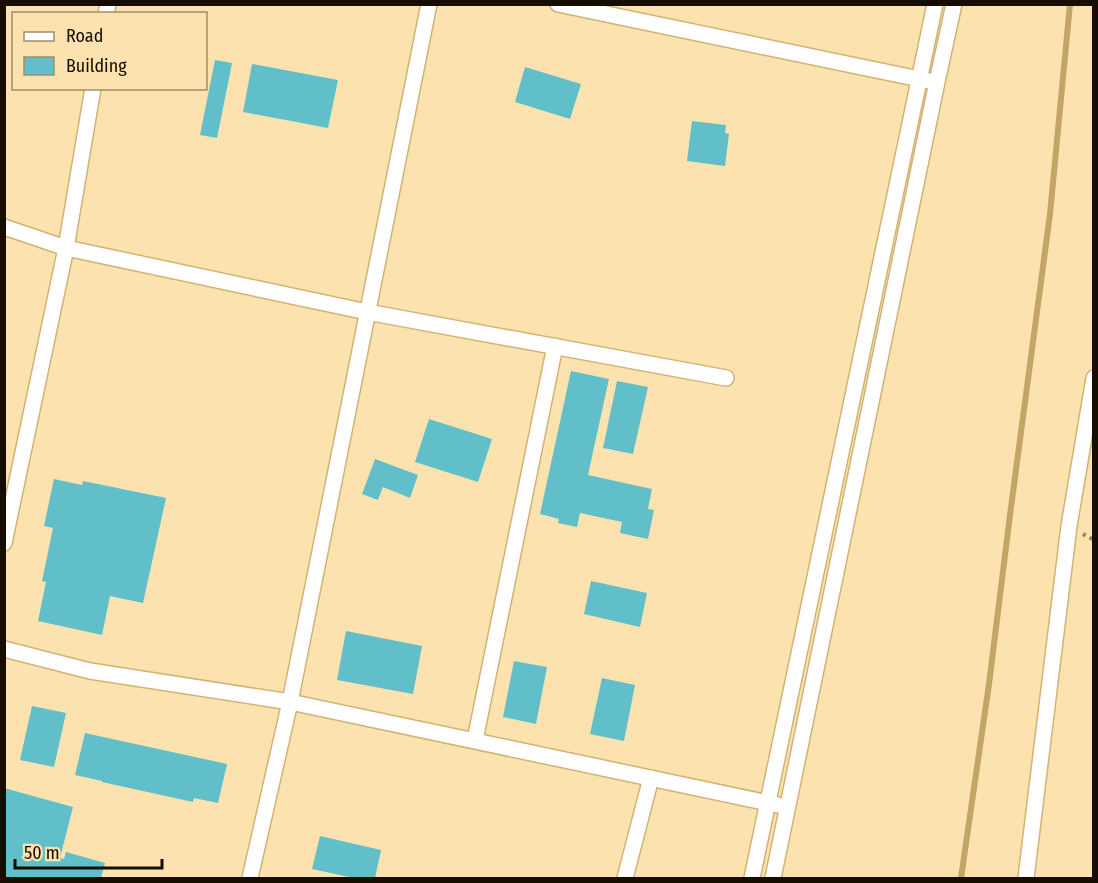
<svg xmlns="http://www.w3.org/2000/svg" width="1098" height="883" font-family="'Fira Sans Condensed',sans-serif">
<style>
.lines{fill:none;stroke-linecap:round;stroke-linejoin:round}
.stream{stroke:#c3a565;stroke-width:6}
.building{fill:#61bfc9}
.minor-casing{stroke:#d1b373;stroke-width:18}
.path{stroke:#92805f;stroke-width:4;stroke-dasharray:3 4.5;stroke-linecap:butt}
.minor{stroke:#fff;stroke-width:15}
</style>
<rect width="100%" height="100%" fill="#fbe2af"/>
<g class="lines">
<polyline class="stream" points="961,878 989,684 1010,515 1050,214 1070,4"/>
</g>
<g class="building">
<polygon points="215,60 232,63 217,138 200,135"/>
<polygon points="252,64 338,80 328,128 243,112"/>
<polygon points="525,67 581,84 570,119 515,102"/>
<polygon points="692,121 726,125 725,133 729,134 725,166 687,161"/>
<polygon points="571,371 609,379 588,475 652,489 648,509 654,510 648,539 620,533 622,522 580,513 577,527 558,523 559,519 540,514"/>
<polygon points="617,381 648,387 633,454 603,448"/>
<polygon points="429,419 492,439 478,482 415,462"/>
<polygon points="375,459 418,475 410,498 383,487 378,500 362,494"/>
<polygon points="54,479 82,485 83,481 166,498 143,603 110,596 102,635 38,621 46,582 42,581 53,528 44,526"/>
<polygon points="591,581 647,593 640,627 584,614"/>
<polygon points="346,631 422,646 413,694 337,680"/>
<polygon points="514,661 547,667 536,724 503,717"/>
<polygon points="602,678 635,685 624,741 590,734"/>
<polygon points="32,706 66,713 54,767 20,760"/>
<polygon points="85,733 227,764 218,803 194,798 193,802 102,782 102,781 75,775"/>
<polygon points="4,788 73,807 60,858 64,859 66,852 105,863 101,878 4,878"/>
<polygon points="320,836 381,850 375,878 354,878 312,869"/>
</g>
<g class="lines">
<defs>
<g id="minor">
<polyline points="558,4 929,81"/>
<polyline points="106,14 108,4"/>
<polyline points="4,227 66,248 367,312 726,378"/>
<polyline points="4,543 66,248 93,88"/>
<polyline points="4,649 90,671 290,702 778,805"/>
<polyline points="475,740 555,346"/>
<polyline points="250,878 290,702 429,4"/>
<polyline points="625,878 651,778"/>
<polyline points="752,878 935,4"/>
<polyline points="773,878 937,82 954,4"/>
<polyline points="1026,878 1069,526 1094,378"/>
</g>
</defs>
<use href="#minor" class="minor-casing"/>
<polyline class="path" points="1083,534 1094,540"/>
<use href="#minor" class="minor"/>
</g>
<rect width="1098" height="883" fill="none" stroke="#170c00" stroke-width="12"/>
<rect x="12" y="12" width="195" height="78" fill="#fbe2af" stroke="#a08c69" stroke-width="1.5"/>
<rect x="24" y="32" width="30" height="9" fill="#ffffff" stroke="#a08c69" stroke-width="1.5"/>
<text x="66" y="42" font-size="18" fill="#170c00">Road</text>
<rect x="24" y="57" width="30" height="18" fill="#61bfc9" stroke="#a08c69" stroke-width="1.5"/>
<text x="66" y="72" font-size="18" fill="#170c00">Building</text>
<path d="M15 859v9h147v-9" fill="none" stroke="#170c00" stroke-width="3"/>
<text x="24" y="859" font-size="18" fill="#170c00" stroke="#fbe2af" stroke-width="4.5" paint-order="stroke">50 m</text>
</svg>
